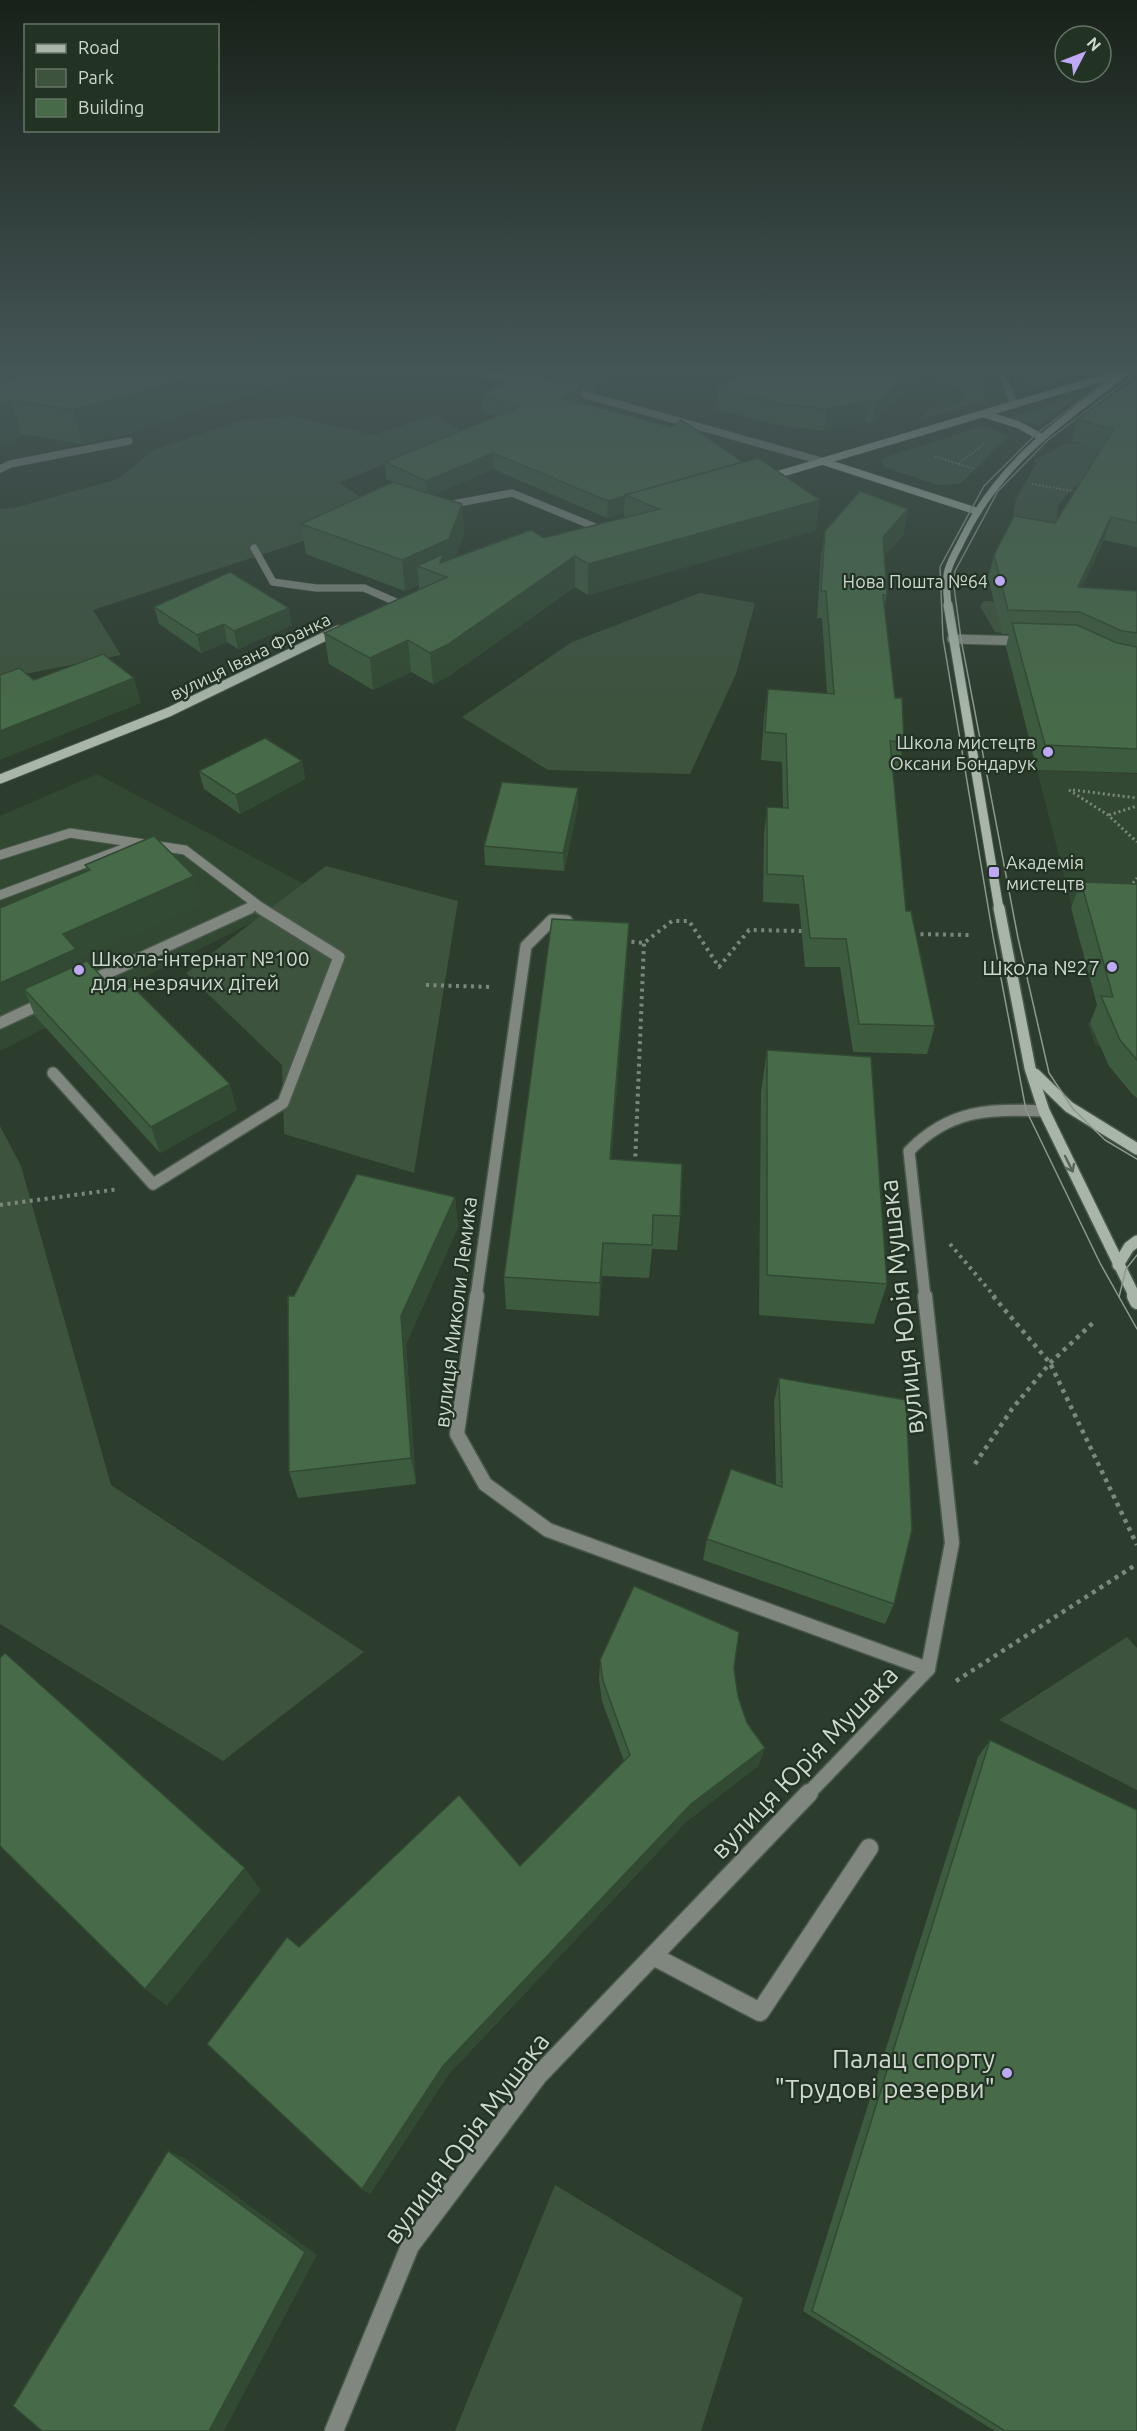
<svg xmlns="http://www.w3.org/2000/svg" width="1137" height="2431" font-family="Ubuntu,sans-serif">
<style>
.built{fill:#334833}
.green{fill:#3e533e}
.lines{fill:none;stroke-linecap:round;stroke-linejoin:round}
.lane-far3-casing{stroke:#49584a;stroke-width:8}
.lane-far2-casing{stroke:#49584a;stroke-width:11}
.lane-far1-casing{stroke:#49584a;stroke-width:14}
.lane-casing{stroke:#49584a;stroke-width:21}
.street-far3-casing{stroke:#49584a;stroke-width:8}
.street-far2-casing{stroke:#49584a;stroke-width:14}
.street-far1-casing{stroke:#49584a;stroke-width:17}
.street-casing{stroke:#49584a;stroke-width:21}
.secondary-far3-casing{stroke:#49584a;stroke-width:8}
.secondary-far2-casing{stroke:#49584a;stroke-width:11}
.secondary-far1-casing{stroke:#49584a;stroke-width:14}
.secondary-casing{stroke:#49584a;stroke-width:17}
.path-far3{stroke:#7b887b;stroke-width:2;stroke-dasharray:1.5 2;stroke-linecap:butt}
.path-far2{stroke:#7b887b;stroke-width:3;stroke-dasharray:2 3;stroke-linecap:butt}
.path-far1{stroke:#7b887b;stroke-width:4;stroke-dasharray:3 4.5;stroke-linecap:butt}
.path{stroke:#7b887b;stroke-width:4.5;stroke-dasharray:4 5;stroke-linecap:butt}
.lane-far3{stroke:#7f877f;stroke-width:7}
.lane-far2{stroke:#7f877f;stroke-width:9}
.lane-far1{stroke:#7f877f;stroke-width:11}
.lane{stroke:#7f877f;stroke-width:18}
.street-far3{stroke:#7f877f;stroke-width:7}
.street-far2{stroke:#7f877f;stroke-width:11}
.street-far1{stroke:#7f877f;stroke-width:14}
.street{stroke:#7f877f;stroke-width:18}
.secondary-far3{stroke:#a8b5a8;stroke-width:7}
.secondary-far2{stroke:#a8b5a8;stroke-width:9}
.secondary-far1{stroke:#a8b5a8;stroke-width:11}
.secondary{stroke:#a8b5a8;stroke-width:14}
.tram{stroke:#8d998d;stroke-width:1.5}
.wall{fill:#3d5b3f;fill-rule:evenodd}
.shaded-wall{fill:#324a33}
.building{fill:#476a49;stroke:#324a33;stroke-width:1.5}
.oneway{stroke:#586658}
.poi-dot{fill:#bda9f5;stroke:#223223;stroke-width:2}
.labels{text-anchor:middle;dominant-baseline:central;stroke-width:4.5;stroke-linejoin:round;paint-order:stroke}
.far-poi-label{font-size:18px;fill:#ced8ce;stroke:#223223;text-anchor:end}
.far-street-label{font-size:18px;fill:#ced8ce;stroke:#223223}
.poi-label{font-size:21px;fill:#ced8ce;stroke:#223223;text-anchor:start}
.street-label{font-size:21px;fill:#ced8ce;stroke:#223223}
.near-street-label{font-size:26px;fill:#ced8ce;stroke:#223223}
.near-poi-label{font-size:26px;fill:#ced8ce;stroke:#223223;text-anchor:end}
</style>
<rect width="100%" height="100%" fill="#2c3c2d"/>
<g class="built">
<polygon points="1037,770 1137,774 1137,1098 1109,1066 1101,1047 1095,1045 1088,1023 1102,1023"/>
<polygon points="97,774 315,890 0,1051 0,816"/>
</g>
<g class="green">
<path d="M 917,370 L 974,370 L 977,373 L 986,395 L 984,400 L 920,420 L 931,407 C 943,407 957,409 964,397 L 954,385 L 933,381 L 927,371 Z"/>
<polygon points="1020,370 1064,370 1074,373 1073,375 1032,387 1026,384"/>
<polygon points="1081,395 1038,426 1011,417"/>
<polygon points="434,415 462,431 339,483 386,514 93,610 121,655 0,679 0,509 14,508 118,479 155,449 240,421 293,416 373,435"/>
<polygon points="979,427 987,427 1009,436 960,484 938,485 886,468 881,462 886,457"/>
<polygon points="1068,443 1093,446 1114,457 1071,490 1058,505 1057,522 1038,521 1013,516 1016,499 1036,464 1034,460"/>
<polygon points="700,593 755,603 736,674 690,774 548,770 462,717 572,642"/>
<polygon points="984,601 1004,602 1024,636 995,632 980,606"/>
<polygon points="326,866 458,901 414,1173 284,1134 282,1065 186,973"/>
<polygon points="0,1126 21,1166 111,1485 364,1652 223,1761 0,1624"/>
<polygon points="1127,1637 1137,1648 1137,1790 999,1720"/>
<polygon points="555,2185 743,2298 701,2431 455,2431"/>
</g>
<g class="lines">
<defs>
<g id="lane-far3">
<polyline points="0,469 10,464 129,441"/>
<polyline points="442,506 512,493 595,527"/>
<polyline points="254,548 273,582 316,588 364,588 396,602"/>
</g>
<g id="lane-far2">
<polyline points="952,639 1023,641"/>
<polyline points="0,855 70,833 185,850 263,909"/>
<polyline points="0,895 131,846"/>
<polyline points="247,909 256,905"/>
</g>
<g id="lane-far1">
<polyline points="88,982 250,908"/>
<polyline points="0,1023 45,1002"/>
<polyline points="53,1073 153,1184 283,1103 339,957 260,908"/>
</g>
<polyline id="lane" points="653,1956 760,2012 869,1848"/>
<g id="street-far3">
<polyline points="464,370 525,380"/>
<polyline points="1001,370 1014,405"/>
<polyline points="1107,370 1127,372"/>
<polyline points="568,390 825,462"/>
</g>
<g id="street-far2">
<polyline points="476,1297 526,946 552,920 567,921"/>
<path d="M 925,1297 L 909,1151 C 949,1110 989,1108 1044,1111"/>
</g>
<g id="street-far1">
<polyline points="477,1296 457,1434 485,1484 548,1530 928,1669"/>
<polyline points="808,1794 928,1669 952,1543 925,1296"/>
</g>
<polyline id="street" points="334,2431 410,2246 538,2076 809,1793"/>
<g id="secondary-far3">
<polyline points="984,414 1019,425 1041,437"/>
<polyline points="825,462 976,511"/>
<polyline points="766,478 1130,370"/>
<path d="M 948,606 C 947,594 945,582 948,570 C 951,560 957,550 962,540 C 998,465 1056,425 1121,376"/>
</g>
<g id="secondary-far2">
<polyline points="948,605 999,909"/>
<polyline points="0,779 169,712 338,630"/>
</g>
<g id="secondary-far1">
<polyline points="999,908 1030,1068 1044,1111 1135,1297"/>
<polyline points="1035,1074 1069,1107 1137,1149"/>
<polyline points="1118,1265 1129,1247 1137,1241"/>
</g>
<polyline id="secondary" points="1134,1296 1137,1302"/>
</defs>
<use href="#lane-far3" class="lane-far3-casing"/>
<use href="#lane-far2" class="lane-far2-casing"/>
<use href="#lane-far1" class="lane-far1-casing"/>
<use href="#lane" class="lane-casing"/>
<use href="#street-far3" class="street-far3-casing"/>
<use href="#street-far2" class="street-far2-casing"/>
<use href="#street-far1" class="street-far1-casing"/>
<use href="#street" class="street-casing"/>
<use href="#secondary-far3" class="secondary-far3-casing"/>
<use href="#secondary-far2" class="secondary-far2-casing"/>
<use href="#secondary-far1" class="secondary-far1-casing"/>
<use href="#secondary" class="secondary-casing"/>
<g class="path-far3">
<polyline points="935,456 958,464 984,444"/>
<polyline points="959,464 975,469"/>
<polyline points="1032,484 1078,492"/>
</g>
<g class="path-far2">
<polyline points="1069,790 1108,815 1137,842"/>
<polyline points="1073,790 1137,798"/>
<polyline points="1109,815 1137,806"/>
<polyline points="1130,887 1137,878"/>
</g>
<g class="path-far1">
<polyline points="913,934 969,935"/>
<polyline points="624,941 644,943 672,921 689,921 719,967 749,930 804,931"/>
<polyline points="426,985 492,987"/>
<polyline points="635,1164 644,943"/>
<polyline points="0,1205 119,1189"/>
<polyline points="950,1244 995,1297"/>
</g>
<g class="path">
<polyline points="993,1296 1050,1363 1137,1545"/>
<polyline points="975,1464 1012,1409 1050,1363 1096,1320"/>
<polyline points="956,1681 1137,1564"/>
</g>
<use href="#lane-far3" class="lane-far3"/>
<use href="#lane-far2" class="lane-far2"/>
<use href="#lane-far1" class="lane-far1"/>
<use href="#lane" class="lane"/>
<use href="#street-far3" class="street-far3"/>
<use href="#street-far2" class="street-far2"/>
<use href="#street-far1" class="street-far1"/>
<use href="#street" class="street"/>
<use href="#secondary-far3" class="secondary-far3"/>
<use href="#secondary-far2" class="secondary-far2"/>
<use href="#secondary-far1" class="secondary-far1"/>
<use href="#secondary" class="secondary"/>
<g class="tram">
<polyline points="1121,370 1036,434 984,486 940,567 943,638 993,936 1026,1110 1100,1263 1137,1329"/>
<polyline points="1137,373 1048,440 998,491 955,571 954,587 961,639 1018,938 1049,1073 1073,1109 1105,1140 1137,1159"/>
<polyline points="1119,1297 1126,1269 1137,1255"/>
</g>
</g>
<g class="wall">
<polygon points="26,370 297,370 298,378 133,432 82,444 21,434 0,449 14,378"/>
<path d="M 533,370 L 626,370 L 608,381 L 604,380 L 604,384 L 594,392 L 582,389 L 582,401 L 579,403 L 816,530 L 588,595 L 575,587 L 449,676 L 433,684 L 411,672 L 373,690 L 329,664 L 324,633 L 419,590 L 419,585 L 405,591 L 306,554 L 301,524 L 393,482 L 386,479 L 385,462 L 497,416 L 482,412 L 481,396 L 533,375 ZM 493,469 L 607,518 L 624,513 L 624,518 L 544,538 L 455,557 L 464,534 L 462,504 L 434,495 Z"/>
<polygon points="930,370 872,424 866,422 824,431 777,425 716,409 718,388"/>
<polygon points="1137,378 1137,547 1104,540 1082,587 1137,591 1137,773 1037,770 1006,647 1009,634 1002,634 988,578 994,555 1055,523 1101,450 1071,441 1077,419"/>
<polygon points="908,509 903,535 884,556 887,595 884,608 895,698 904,742 898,770 893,770 906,911 935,1026 927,1054 853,1052 840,967 805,967 799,904 763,902 764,835 767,807 783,808 782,762 761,760 764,717 768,689 827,693 822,618 817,618 821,557 825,531"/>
<polygon points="154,607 292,625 238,649 227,642 201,653 159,624"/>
<polygon points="302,761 305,779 240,814 204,789 199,771"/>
<polygon points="578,806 564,871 485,865 484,846"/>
<polygon points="85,865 201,903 79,957 81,963 117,993 237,1110 160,1153 35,1016 29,1001 2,1013 0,1010 0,908 87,871"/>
<polygon points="1081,882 1137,884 1137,1098 1132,1094 1109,1066 1090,1023 1097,1005 1071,908"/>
<polygon points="627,958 611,1159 680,1216 677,1250 652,1249 649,1278 602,1276 599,1316 506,1309 504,1277"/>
<polygon points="767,1050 887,1284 874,1324 759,1315 761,1092"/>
<polygon points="455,1197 458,1227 406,1344 416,1484 298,1498 289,1472 294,1296"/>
<polygon points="779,1378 894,1604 885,1624 703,1560 707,1539 776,1485 774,1402"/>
<polygon points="600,1660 734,1668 738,1696 747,1723 765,1748 758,1766 687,1821 448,2075 370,2194 362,2189 299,1947 520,1866 624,1761 602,1701 599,1680"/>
<polygon points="990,1740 1137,2431 995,2431 803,2311 978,1757"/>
</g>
<g class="shaded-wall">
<polygon points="214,370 297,370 298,378 133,432 82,444 73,410"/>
<polygon points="596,370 604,370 604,384 594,392 594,371"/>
<polygon points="609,370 626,370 608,381"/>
<polygon points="912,370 930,370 872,424 875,403"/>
<polygon points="582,385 582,401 564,414 564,398"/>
<polygon points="11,400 21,434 0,449 0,407"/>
<polygon points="870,401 866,422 824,431 827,409"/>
<polygon points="493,453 493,469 428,498 426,481"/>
<polygon points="625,496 624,513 607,518 608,501"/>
<polygon points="820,500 816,530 588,595 588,564"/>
<polygon points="462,504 464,534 451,569 417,566 419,585 405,591 402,560"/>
<polygon points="908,509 903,535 878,563 883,537"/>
<polygon points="1111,517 1104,540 1071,610 1078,587"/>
<polygon points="575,556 575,587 449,676 433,684 430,653"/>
<polygon points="289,608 292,625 238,649 234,631"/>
<polygon points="224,624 227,642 201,653 197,635"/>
<polygon points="408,640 411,672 373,690 370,658"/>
<polygon points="134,678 141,703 0,760 0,731"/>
<polygon points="302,761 305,779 240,814 236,795"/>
<polygon points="578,788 578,806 564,871 563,853"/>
<polygon points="194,876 201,903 79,957 85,975 24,989 29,1001 2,1013 0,1008 0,983 63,934"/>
<polygon points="629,923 627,958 609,1193 610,1159"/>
<polygon points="230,1084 237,1110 160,1153 151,1127"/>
<polygon points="455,1197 458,1227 406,1344 416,1484 411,1458 401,1316"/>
<polygon points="603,1243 602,1276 599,1316 600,1283"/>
<polygon points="765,1748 758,1766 687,1821 448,2075 370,2194 362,2189 443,2066 691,1804"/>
<polygon points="245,1868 261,1890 167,2006 145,1989"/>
<polygon points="168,2151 185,2158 317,2255 224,2431 209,2431"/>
</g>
<g class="building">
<polygon points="26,370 214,370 125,397 73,410 11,400 0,407 0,376 14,378"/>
<polygon points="744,370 912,370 875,403 870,401 827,409 780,404 718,388"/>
<polygon points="519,372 582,385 564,398 672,427 681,420 743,462 625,495 625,496 608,501 493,453 426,481 385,462 521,406 481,396"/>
<polygon points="1137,378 1137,523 1111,517 1078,587 1137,591 1137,633 1122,631 1080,612 1008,610 994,555 1014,516 1055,523 1113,430 1077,419"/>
<polygon points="758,458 820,500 588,564 575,556 447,645 430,653 408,640 370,658 324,633 447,577 417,566 443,554 440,563 531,530 544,538 659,509 625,495"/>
<polygon points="393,482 462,504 449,539 402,560 301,524"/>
<polygon points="860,491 908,509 883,537 887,595 883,595 895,698 902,698 904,742 890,741 906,911 911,911 935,1026 859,1024 846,939 810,938 803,876 767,874 767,807 788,808 786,734 765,732 768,689 834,694 826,591 821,591 825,531"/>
<polygon points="230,572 289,608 234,631 224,624 197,635 154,607"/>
<polygon points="1012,623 1077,625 1117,643 1137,647 1137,749 1045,745"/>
<polygon points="103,654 134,678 0,731 0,675 19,668 34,680"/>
<polygon points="265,738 302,761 236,795 199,771"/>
<polygon points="502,782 578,788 563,853 484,846"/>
<polygon points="154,836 194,876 63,934 76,949 0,983 0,908 90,870 85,865"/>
<polygon points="1081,882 1137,884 1137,1060 1120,1040 1101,996 1113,997"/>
<polygon points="552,919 629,923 610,1159 682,1164 680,1216 653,1215 652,1245 603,1243 600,1283 504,1277"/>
<polygon points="87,961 117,993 132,986 230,1084 151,1127 24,989"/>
<polygon points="767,1050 871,1057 887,1284 767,1275"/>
<polygon points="357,1174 455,1197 401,1316 411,1458 289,1472 288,1296 294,1296"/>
<polygon points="779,1378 906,1400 912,1530 894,1604 707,1539 731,1469 782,1487"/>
<polygon points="634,1586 739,1632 734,1668 738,1696 747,1723 765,1748 691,1804 443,2066 362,2189 207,2044 287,1937 299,1947 459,1795 520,1866 630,1755 603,1681 600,1660"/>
<polygon points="5,1653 245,1868 145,1989 0,1846 0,1658"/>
<polygon points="990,1740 1137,1810 1137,2431 1005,2431 812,2311"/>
<polygon points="168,2151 305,2252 209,2431 42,2431 13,2406"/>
</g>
<defs><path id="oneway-shaft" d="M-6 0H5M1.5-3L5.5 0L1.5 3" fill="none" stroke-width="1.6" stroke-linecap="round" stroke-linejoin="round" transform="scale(1.5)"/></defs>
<use class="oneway" href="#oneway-shaft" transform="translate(1069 1164) rotate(64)"/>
<linearGradient id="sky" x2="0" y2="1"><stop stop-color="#182119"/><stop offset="0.52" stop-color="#455657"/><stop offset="1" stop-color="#455657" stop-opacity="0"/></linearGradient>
<rect width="1137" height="710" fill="url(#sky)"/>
<g class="poi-dot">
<circle cx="1000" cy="581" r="6"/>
<circle cx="1048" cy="752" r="6"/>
<rect x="988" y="866" width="12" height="12" rx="3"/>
<circle cx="1112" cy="967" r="6"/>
<circle cx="79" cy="970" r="6"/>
<circle cx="1007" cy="2073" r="6"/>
</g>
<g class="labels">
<g class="far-poi-label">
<text x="988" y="581">Нова Пошта №64</text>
<text x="1036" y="742">Школа мистецтв<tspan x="1036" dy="21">Оксани Бондарук</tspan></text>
<text x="1006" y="862" text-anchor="start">Академія<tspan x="1006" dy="21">мистецтв</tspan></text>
</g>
<g class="far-street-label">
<text transform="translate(250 656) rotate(-26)">вулиця Івана Франка</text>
</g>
<g class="poi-label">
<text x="91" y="958">Школа-інтернат №100<tspan x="91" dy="24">для незрячих дітей</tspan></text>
<text x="1100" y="967" text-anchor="end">Школа №27</text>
</g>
<g class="street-label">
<text transform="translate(455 1312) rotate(-83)">вулиця Миколи Лемика</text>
</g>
<g class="near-street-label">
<text transform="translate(901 1307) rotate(-96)">вулиця Юрія Мушака</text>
<text transform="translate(804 1762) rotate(-46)">вулиця Юрія Мушака</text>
<text transform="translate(466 2138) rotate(-53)">вулиця Юрія Мушака</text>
</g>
<g class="near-poi-label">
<text x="995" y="2058">Палац спорту<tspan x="995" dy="30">"Трудові резерви"</tspan></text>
</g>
</g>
<rect x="24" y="24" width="195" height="108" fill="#223223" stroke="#677467" stroke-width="1.5"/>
<rect x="36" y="44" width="30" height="9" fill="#a8b5a8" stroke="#677467" stroke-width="1.5"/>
<text x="78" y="54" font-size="18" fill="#ced8ce">Road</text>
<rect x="36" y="69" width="30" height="18" fill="#3e533e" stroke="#677467" stroke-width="1.5"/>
<text x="78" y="84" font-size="18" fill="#ced8ce">Park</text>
<rect x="36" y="99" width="30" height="18" fill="#476a49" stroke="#677467" stroke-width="1.5"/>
<text x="78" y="114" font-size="18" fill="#ced8ce">Building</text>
<g transform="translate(1083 54) rotate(48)"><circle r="28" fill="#223223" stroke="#677467" stroke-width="1.5"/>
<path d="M0-4.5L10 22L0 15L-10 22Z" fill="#bda9f5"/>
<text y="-9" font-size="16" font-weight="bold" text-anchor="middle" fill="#ced8ce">N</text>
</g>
</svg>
